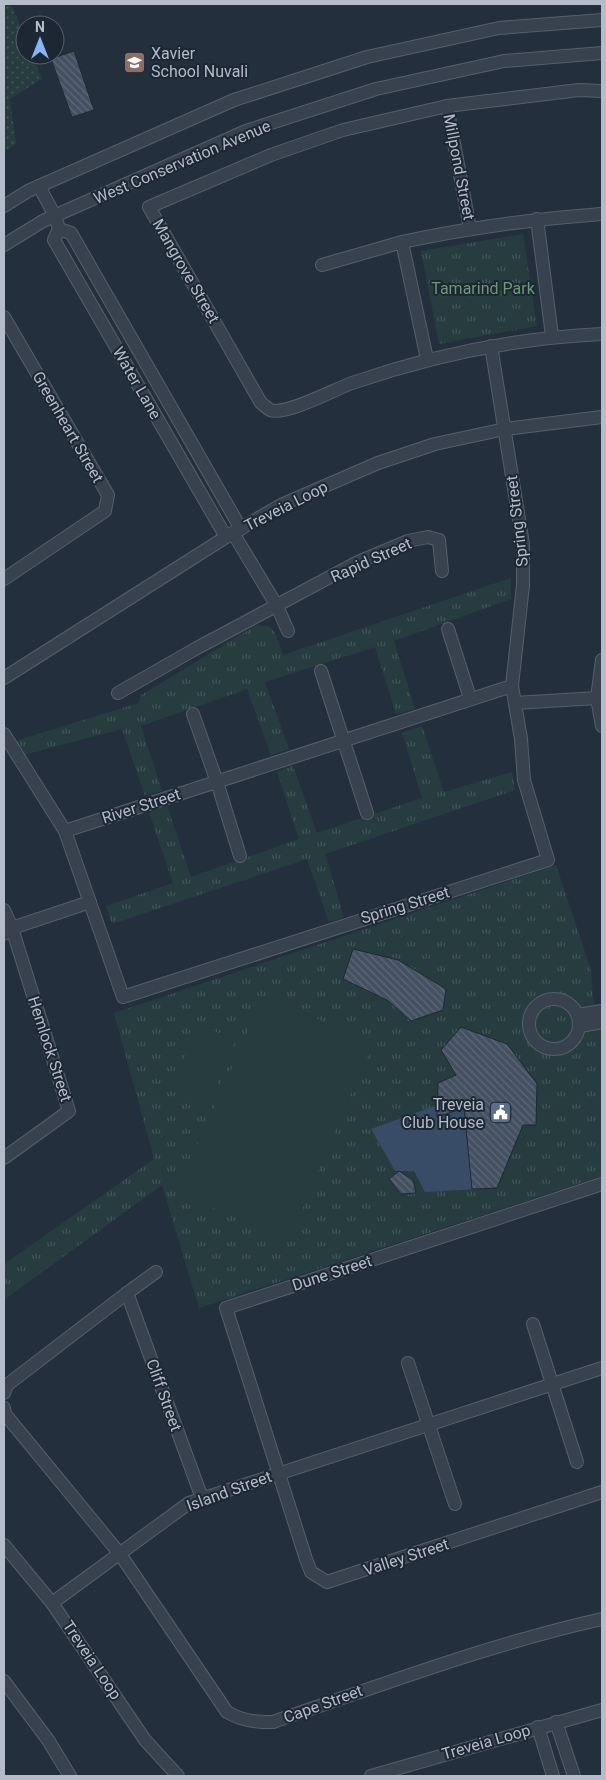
<svg xmlns="http://www.w3.org/2000/svg" width="606" height="1780" font-family="Roboto,sans-serif">
<style>
.grass{fill:url(#grass-dots)}
.park{fill:url(#park-tufts)}
.pitch{fill:#263c3f}
.water{fill:#394c67}
.building{fill:url(#building-back-hatch);stroke:#1f2835}
.lines{fill:none;stroke-linecap:round;stroke-linejoin:round}
.minor-casing{stroke:#565f6c;stroke-width:14}
.minor{stroke:#38414e;stroke-width:12}
.labels{text-anchor:middle;dominant-baseline:central;stroke-width:4;stroke-linejoin:round;paint-order:stroke}
.poi-label{font-size:16px;fill:#b4bcc9;stroke:#1d2633;text-anchor:start}
.street-label{font-size:16px;fill:#b4bcc9;stroke:#1d2633}
.park-label{font-size:16px;fill:#6b9a76;stroke:#1d2633}
</style>
<defs>
<pattern id="grass-dots" width="8" height="8" patternUnits="userSpaceOnUse" patternTransform="scale(1.25)"><rect width="8" height="8" fill="#263c3f"/><path d="M2 2h.1M6 6h.1" fill="none" stroke="#435659" stroke-width="1.8" stroke-linecap="round"/></pattern>
<pattern id="park-tufts" width="24" height="20" patternUnits="userSpaceOnUse" patternTransform="scale(1.25)"><rect width="24" height="20" fill="#263c3f"/><path d="M3 7l-1-3M5 7V3M7 7l1-3M15 17l-1-3M17 17v-4M19 17l1-3" fill="none" stroke="#435659"/></pattern>
<pattern id="building-back-hatch" width="6" height="6" patternUnits="userSpaceOnUse" patternTransform="scale(1.25)"><rect width="6" height="6" fill="#455162"/><path d="M-1 5l2 2M0 0l6 6M5-1l2 2" fill="none" stroke="#5d6877"/></pattern>
</defs>
<rect width="100%" height="100%" fill="#242f3e"/>
<polygon class="grass" points="4,4 11,4 25,37 25,55 32,55 42,79 10,99 16,144 4,152"/>
<g class="park">
<polygon points="523,234 537,326 439,344 421,251"/>
<polygon points="511,578 511,599 394,641 415,709 396,714 375,647 265,682 289,749 271,755 247,689 141,726 162,791 145,796 122,729 23,755 15,741 139,703 141,695 257,625 270,627 275,633 283,655"/>
<polygon points="422,726 444,792 512,772 515,790 325,854 344,917 329,922 307,859 112,924 106,906 173,883 149,812 167,806 191,877 299,839 277,772 293,766 317,833 422,798 402,733"/>
<polygon points="556,865 591,970 593,998 602,1028 602,1176 199,1308 162,1185 4,1300 4,1264 154,1159 114,1013"/>
</g>
<g class="pitch">
<polygon points="264,997 373,1042 289,1240 176,1192"/>
<polygon points="199,1025 236,1040 210,1102 172,1087"/>
</g>
<polygon class="water" points="472,1103 480,1189 425,1192 414,1171 395,1171 371,1129 440,1104"/>
<g class="building">
<polygon points="74,51 94,110 72,117 51,59"/>
<polygon points="353,949 398,960 446,989 443,1010 411,1021 387,1000 343,979"/>
<polygon points="461,1027 507,1044 537,1084 536,1125 523,1125 497,1188 472,1189 464,1108 437,1117 438,1083 456,1075 441,1050"/>
<polygon points="399,1171 413,1180 416,1193 401,1194 389,1179"/>
</g>
<g class="lines">
<defs>
<g id="minor">
<path d="M 602,91 L 579,90 L 447,106 L 343,130 L 271,155 L 149,207 L 261,403 C 264,405 267,408 270,410 C 286,416 335,389 352,383 C 433,355 517,338 602,334"/>
<polyline points="447,106 470,228"/>
<polyline points="39,186 55,216 59,229 54,240 226,537"/>
<polyline points="4,206 28,191 234,100 367,57 499,28 602,20"/>
<polyline points="537,219 552,336"/>
<polyline points="59,229 71,233 241,529"/>
<path d="M 402,242 C 468,228 533,219 601,214"/>
<polyline points="4,245 43,221 246,131 376,89 504,61 602,53"/>
<polyline points="322,265 402,242 427,359"/>
<polyline points="4,317 108,495 105,511 4,579"/>
<polyline points="233,533 277,606 288,631"/>
<polyline points="448,629 470,698"/>
<polyline points="602,660 597,698 602,726"/>
<polyline points="321,671 367,813"/>
<polyline points="4,678 226,537 281,505 378,463 435,444 505,429 602,417"/>
<polyline points="118,693 197,648 358,562 408,541 428,537 439,540 442,571"/>
<polyline points="515,703 597,698"/>
<polyline points="193,714 217,782 240,856"/>
<polyline points="4,734 65,831 123,997 548,860 524,780 521,739 512,686 523,585 523,544 491,346"/>
<polyline points="65,831 512,686"/>
<polyline points="4,910 12,928 69,1111 4,1158"/>
<polyline points="4,934 12,928 90,902"/>
<circle cx="554" cy="1024" r="25"/>
<polyline points="578,1015 602,1011"/>
<polyline points="580,1026 602,1022"/>
<polyline points="602,1184 226,1308 306,1559 311,1572 327,1582 602,1492"/>
<polyline points="127,1293 156,1272"/>
<polyline points="533,1324 577,1462"/>
<polyline points="408,1363 455,1504"/>
<polyline points="4,1393 7,1385 127,1293 202,1498"/>
<path d="M 4,1408 L 5,1414 L 120,1554 L 227,1712 C 243,1721 255,1722 273,1722 C 382,1685 490,1644 602,1619"/>
<polyline points="4,1545 52,1603 145,1740 178,1776"/>
<polyline points="52,1603 189,1503 602,1368"/>
<polyline points="4,1681 48,1740 70,1776"/>
<polyline points="556,1722 574,1776"/>
<polyline points="538,1727 553,1776"/>
<polyline points="371,1776 602,1710"/>
</g>
</defs>
<use href="#minor" class="minor-casing"/>
<use href="#minor" class="minor"/>
</g>
<defs>
<symbol id="school-square" viewBox="-11 -11 22 22"><rect x="-9" y="-9" width="18" height="18" rx="4" fill="#8d6e63" stroke="#1d2633"/><path d="M0-5L7-2L0 1L-7-2ZM-4 1L0 2.5L4 1V4Q0 6-4 4Z" fill="#fff"/></symbol>
<symbol id="civic-square" viewBox="-11 -11 22 22"><rect x="-9" y="-9" width="18" height="18" rx="4" fill="#5c6f8a" stroke="#1d2633"/><path d="M-.6-6.5H3V-4.5H.6V-3L4-1V1h2V6H-6V1h2V-1L-.6-3ZM-1.2 2.5V6h2.4V2.5Z" fill="#fff"/></symbol>
</defs>
<g fill-rule="evenodd">
<use href="#school-square" x="122" y="50" width="25" height="25"/>
<use href="#civic-square" x="488" y="1100" width="25" height="25"/>
</g>
<g class="labels">
<g class="poi-label">
<text x="151" y="53">Xavier<tspan x="151" dy="18">School Nuvali</tspan></text>
<text x="484" y="1104" text-anchor="end">Treveia<tspan x="484" dy="18">Club House</tspan></text>
</g>
<g class="street-label">
<text transform="translate(182 162) rotate(-23)">West Conservation Avenue</text>
<text transform="translate(459 167) rotate(79)">Millpond Street</text>
<text transform="translate(186 271) rotate(60)">Mangrove Street</text>
<text transform="translate(137 383) rotate(60)">Water Lane</text>
<text transform="translate(68 427) rotate(60)">Greenheart Street</text>
<text transform="translate(286 506) rotate(-27)">Treveia Loop</text>
<text transform="translate(517 521) rotate(-97)">Spring Street</text>
<text transform="translate(371 560) rotate(-24)">Rapid Street</text>
<text transform="translate(141 806) rotate(-18)">River Street</text>
<text transform="translate(405 905) rotate(-17)">Spring Street</text>
<text transform="translate(50 1049) rotate(72)">Hemlock Street</text>
<text transform="translate(332 1273) rotate(-18)">Dune Street</text>
<text transform="translate(164 1395) rotate(70)">Cliff Street</text>
<text transform="translate(229 1491) rotate(-20)">Island Street</text>
<text transform="translate(406 1557) rotate(-18)">Valley Street</text>
<text transform="translate(92 1660) rotate(56)">Treveia Loop</text>
<text transform="translate(323 1704) rotate(-20)">Cape Street</text>
<text transform="translate(486 1742) rotate(-16)">Treveia Loop</text>
</g>
<g class="park-label">
<text x="483" y="288">Tamarind Park</text>
</g>
</g>
<rect width="606" height="1780" fill="none" stroke="#b4bcc9" stroke-width="10"/>
<g transform="translate(40 40)"><circle r="24" fill="#1d2633" stroke="#59626f"/>
<path d="M0-4L9 19L0 12L-9 19Z" fill="#8ab4f8"/>
<text y="-8" font-size="14" font-weight="bold" text-anchor="middle" fill="#b4bcc9">N</text>
</g>
</svg>
